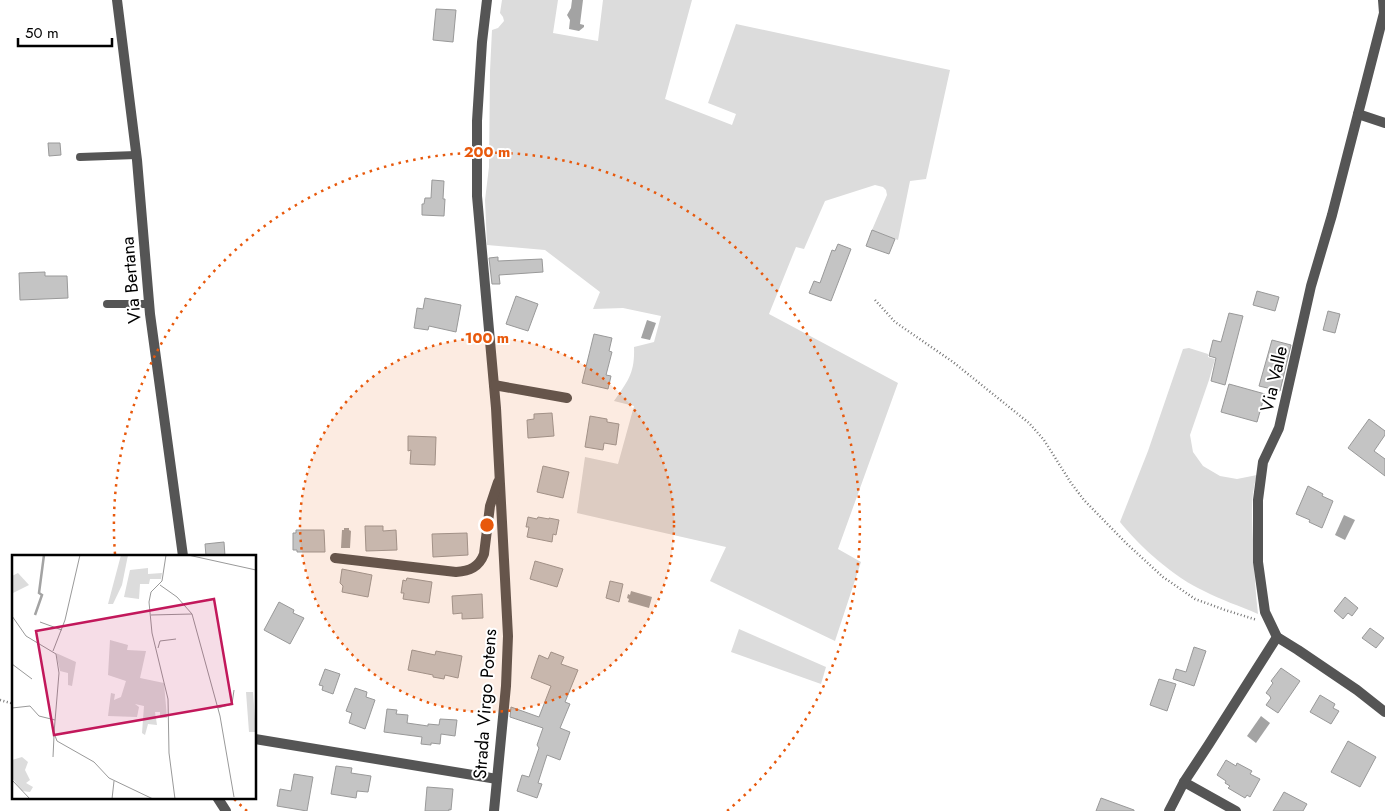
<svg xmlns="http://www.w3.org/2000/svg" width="1385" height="811" font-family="Jost,sans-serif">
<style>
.green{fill:#dcdcdc}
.water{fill:#a3a3a3}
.building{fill:#c4c4c4;stroke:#999}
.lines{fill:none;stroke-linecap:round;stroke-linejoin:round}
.path{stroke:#777;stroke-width:2.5;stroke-dasharray:1 2.5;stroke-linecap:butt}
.lane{stroke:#555;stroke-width:8}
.street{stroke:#555;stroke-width:10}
.ring{fill:none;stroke:#e8590c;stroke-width:2.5;stroke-dasharray:2.5 5}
.labels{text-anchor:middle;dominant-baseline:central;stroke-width:4;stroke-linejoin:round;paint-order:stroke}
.street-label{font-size:18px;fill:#000;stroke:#fff}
.inset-river{fill:none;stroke:#a3a3a3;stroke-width:2.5}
.inset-road{fill:none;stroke:#999;stroke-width:1}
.view{fill:#c2185b;fill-opacity:0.15;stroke:#c2185b;stroke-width:2.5}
.inset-edge{fill:none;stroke:#000;stroke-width:2.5}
.centre{fill:#e8590c;stroke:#fff;stroke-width:2.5}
.ring-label{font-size:15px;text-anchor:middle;font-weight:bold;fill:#e8590c;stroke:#fff;stroke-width:4;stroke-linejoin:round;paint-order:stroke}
</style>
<rect width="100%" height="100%" fill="#fff"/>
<g class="green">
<path d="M 502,0 L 558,0 L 553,33 L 598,41 L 603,0 L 692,0 L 665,99 L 732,125 L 736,114 L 708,103 L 736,24 L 950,70 L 926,179 L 910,181 L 898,240 L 872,230 L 887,195 L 886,190 L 883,187 L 875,185 L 825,201 L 804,249 L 796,247 L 769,314 L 898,383 L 838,549 L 861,562 L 835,641 L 710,581 L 726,547 L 577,513 L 585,457 L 618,464 L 634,406 L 614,401 C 628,381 635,373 634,347 L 654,342 L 661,316 L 623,308 L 593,309 L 600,292 L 545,250 L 487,245 L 485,200 L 489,167 L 490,71 L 492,30 L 498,28 L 504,21 L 503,17 L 500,13 Z"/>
<path d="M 1189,348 L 1208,354 L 1208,357 L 1215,359 L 1209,380 L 1190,435 L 1193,452 L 1203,466 L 1220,476 L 1237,479 L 1257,475 C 1250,497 1252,518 1253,540 C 1254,565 1255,589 1258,614 C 1240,606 1221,600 1204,591 C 1175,578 1140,547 1120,522 L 1148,451 L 1183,349 Z"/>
<polygon points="739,629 826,667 821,684 731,652"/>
</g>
<g class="water">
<polygon points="572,0 583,0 580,24 584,25 584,27 579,31 569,29 570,20 567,15 571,8"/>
<polygon points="647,320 656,323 650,340 641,338"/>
<polygon points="1344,515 1355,520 1345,540 1335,535"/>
<polygon points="344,528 349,528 349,530 351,531 350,548 341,548 342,530 344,530"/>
<polygon points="631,591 652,597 649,608 628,602 629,599 627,598 628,594 630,595"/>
<polygon points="1261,716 1270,723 1256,743 1247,736"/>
</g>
<g class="building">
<polygon points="436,9 456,10 453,42 433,40"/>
<polygon points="48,143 60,143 61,155 49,156"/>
<polygon points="432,180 444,181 443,199 445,199 444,216 422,215 422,204 424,204 425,198 431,198"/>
<polygon points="872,230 895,239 889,254 866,246"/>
<polygon points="838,244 851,249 831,301 809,293 814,281 820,283 832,250 835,251"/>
<polygon points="498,257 498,261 542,259 543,272 499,275 500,284 492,284 489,258"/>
<polygon points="45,272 45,276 67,276 68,298 20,300 19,273"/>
<polygon points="1257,291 1279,297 1275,311 1253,305"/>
<polygon points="516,296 538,304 528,331 506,324"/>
<polygon points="425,298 461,305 456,332 429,326 428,330 414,328 417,308 423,309"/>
<polygon points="1328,311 1340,314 1335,333 1323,330"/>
<polygon points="1229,313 1243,316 1225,385 1211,381 1216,358 1209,356 1213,340 1221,342"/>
<polygon points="594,334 612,338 609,351 612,352 606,375 611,376 608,389 582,383"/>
<polygon points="1272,340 1291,345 1280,391 1259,386"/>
<polygon points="1229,384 1265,394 1257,422 1221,412"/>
<polygon points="552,413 554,436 528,438 527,420 534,419 534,414"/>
<polygon points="590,416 607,419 607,422 619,424 616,445 604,443 603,450 585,447"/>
<polygon points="1369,419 1385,431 1385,435 1374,451 1385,459 1385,476 1348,448"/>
<polygon points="408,436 436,437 435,465 410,464 411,450 408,451"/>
<polygon points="543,466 569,472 563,498 537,492"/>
<polygon points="1308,486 1323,494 1322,496 1333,501 1322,528 1309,522 1310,520 1296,514"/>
<polygon points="528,517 537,519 538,517 549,519 549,518 559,520 556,535 553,534 552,542 527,537 529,527 526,527"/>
<polygon points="365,526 383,526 383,531 396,530 397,550 366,551"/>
<polygon points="296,530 324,530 325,552 297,552 297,550 293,550 293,533 296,533"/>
<polygon points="467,533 468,555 433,557 432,534"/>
<polygon points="224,542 225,556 206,556 205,544"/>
<polygon points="535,561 563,569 557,587 530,579"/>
<polygon points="342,569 372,575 368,597 342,592 343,586 340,583"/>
<polygon points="407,578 432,582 429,603 403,599 404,593 401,593 403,580 406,581"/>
<polygon points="610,581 623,584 619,602 606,598"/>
<polygon points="482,594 483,618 462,619 462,613 453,614 452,596"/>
<polygon points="1345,597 1358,608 1352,616 1348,613 1343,619 1334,611"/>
<polygon points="279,602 294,610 293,613 304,618 290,644 264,630"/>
<polygon points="1370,628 1384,638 1376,648 1362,638"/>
<polygon points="1194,647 1206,651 1194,686 1173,679 1176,669 1186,672"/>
<polygon points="412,650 435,655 436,651 462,656 458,678 445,675 444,679 433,677 433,675 408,670"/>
<polygon points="551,652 564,657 561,664 578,670 565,702 570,704 560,728 570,732 560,760 547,755 538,783 542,784 537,798 517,791 522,775 529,777 539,748 537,745 543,728 510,717 511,707 539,717 551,686 531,678 539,655 548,659"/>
<polygon points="1281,668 1300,681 1278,713 1266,705 1271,698 1270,697 1270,696 1266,693 1273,683 1271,681"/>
<polygon points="325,669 340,674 333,694 322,690 323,686 319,685"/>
<polygon points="1159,679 1176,684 1167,711 1150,705"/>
<polygon points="355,688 367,692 366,697 375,700 365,729 349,723 352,713 346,711"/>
<polygon points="1320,695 1335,704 1333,708 1339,711 1331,724 1310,712"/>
<polygon points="387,709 397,710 396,714 408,715 407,723 428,726 428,724 439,725 440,719 457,720 455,736 441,734 440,744 431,743 431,745 421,744 422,737 384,732"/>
<polygon points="1348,741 1376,757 1360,787 1331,772"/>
<polygon points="1226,760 1236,766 1237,763 1252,771 1250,774 1260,779 1250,797 1247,795 1245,798 1228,788 1230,786 1225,783 1226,781 1217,775"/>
<polygon points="336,766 352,768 351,773 371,776 368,792 357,791 356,798 331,794"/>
<polygon points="294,774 313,777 307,811 277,806 280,789 291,791"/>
<polygon points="427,787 453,789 451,810 449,809 449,811 425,811"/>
<polygon points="1284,792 1307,804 1303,811 1273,811"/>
<polygon points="1101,798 1134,810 1134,811 1096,811"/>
</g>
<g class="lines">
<g class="path">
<polyline points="875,300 895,322 953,362 1029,423 1044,440 1071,483 1084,500 1127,544 1163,577 1195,599 1225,610 1257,620"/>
<polyline points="0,700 14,704"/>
</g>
<g class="lane">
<polyline points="80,157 136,155"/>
<polyline points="107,304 149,304"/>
</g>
<g class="street">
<polyline points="117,0 137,160 150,314 183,556"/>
<polyline points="487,0 482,42 477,121 477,196 496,408 508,636 506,686 494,811"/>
<polyline points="1383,0 1384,13 1332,215 1311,286 1279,428 1263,462 1258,500 1258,562 1265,612 1277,637 1298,650 1357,690 1385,712"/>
<polyline points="1358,114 1385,123"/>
<polyline points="494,385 567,398"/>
<path d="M 335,558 L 456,572 C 470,571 479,567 484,554 L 490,506 L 498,482"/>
<polyline points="255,739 497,779"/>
<polyline points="1184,782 1236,811"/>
<polyline points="217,797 226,811"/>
<polyline points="1169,811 1184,782 1209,744 1277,637"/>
</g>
</g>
<circle cx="487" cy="525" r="187" fill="#e8590c" fill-opacity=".12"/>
<g class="ring">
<circle cx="487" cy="525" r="187"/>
<path d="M247 811A373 373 0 0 1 233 798M115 554A373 373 0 1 1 727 811"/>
</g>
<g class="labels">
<g class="street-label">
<text transform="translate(131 280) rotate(-95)">Via Bertana</text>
<text transform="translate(1274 379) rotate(-77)">Via Valle</text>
<text transform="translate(485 704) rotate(-86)">Strada Virgo Potens</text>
</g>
</g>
<g transform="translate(12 555)">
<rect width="244" height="244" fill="#fff"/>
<path d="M 109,0 L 116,0 L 110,30 L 101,49 L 96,49 ZM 136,13 L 136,19 L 150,18 L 149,24 L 138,24 L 137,29 L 128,29 L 127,44 L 112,42 L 118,15 ZM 6,18 L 17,30 L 1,38 L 0,21 ZM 98,85 L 116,90 L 115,95 L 134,96 L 128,123 L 152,128 L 155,163 L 148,163 L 148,157 L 143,157 L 145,170 L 136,169 L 133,180 L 130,178 L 132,151 L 123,149 L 127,152 L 125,162 L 96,161 L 99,138 L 103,139 L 102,145 L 109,142 L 114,126 L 96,120 ZM 44,98 L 64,107 L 60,131 L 56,130 L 56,118 L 48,116 ZM 234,137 L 241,137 L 244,177 L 237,177 ZM 10,202 L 16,207 L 13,215 L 18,225 L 14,228 L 21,232 L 18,237 L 10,236 L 0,223 L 0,205 Z" fill="#dcdcdc"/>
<path class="inset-river" d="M 23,60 L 30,40 L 27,38 L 32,0"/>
<path class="inset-road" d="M 154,0 L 150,26 L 139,37 L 137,47 L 140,78 L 156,144 L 157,198 L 163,244M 176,0 L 244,15M 148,30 L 165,42 L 180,59 L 208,161 L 222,242M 139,60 L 180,59M 0,61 L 14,81 L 44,99 L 47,118 L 42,178 L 45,186 L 82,207 L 97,223 L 141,244M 28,67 L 50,75M 146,93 L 148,86 L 164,84M 41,96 L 53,65 L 68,0M 0,109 L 20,124M 0,153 L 18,151 L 27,161 L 43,165M 206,153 L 220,149 L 222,135M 41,202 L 42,181M 0,225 L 18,244M 100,244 L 102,226"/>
<path class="view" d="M 202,44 L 220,149 L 42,180 L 24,76 Z"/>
<rect width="244" height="244" class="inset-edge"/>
</g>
<circle cx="487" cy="525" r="8" class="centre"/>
<g class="ring-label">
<text x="487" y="157">200 m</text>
<text x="487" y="343">100 m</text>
</g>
<path d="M18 38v8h94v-8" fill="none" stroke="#000000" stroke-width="2.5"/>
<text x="25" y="38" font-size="15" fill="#000000" stroke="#ffffff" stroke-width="4" paint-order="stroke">50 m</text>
</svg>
